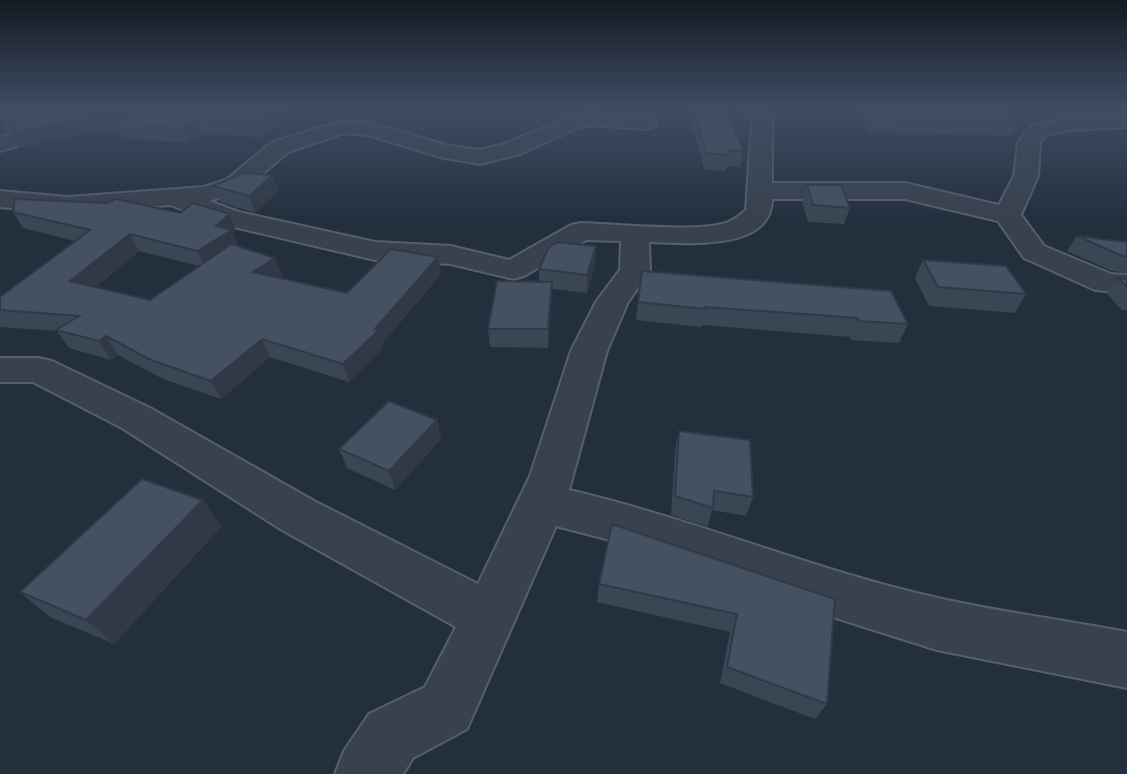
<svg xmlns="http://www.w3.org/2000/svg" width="1127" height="774" font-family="'Fira Sans',sans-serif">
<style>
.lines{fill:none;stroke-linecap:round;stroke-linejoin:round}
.minor-casing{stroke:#565f6c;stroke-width:4}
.minor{fill:#38414e;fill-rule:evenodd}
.wall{fill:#3b4654;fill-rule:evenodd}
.shaded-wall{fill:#303945}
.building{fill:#455162;stroke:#303945;stroke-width:2}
</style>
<rect width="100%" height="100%" fill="#242f3e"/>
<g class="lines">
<defs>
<g id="minor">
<path d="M 744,110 L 765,110 L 772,118 L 772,183 L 905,183 L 999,205 L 1014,176 L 1018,143 L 1031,126 L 1069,118 L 1127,115 L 1127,127 L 1069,130 L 1045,135 L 1040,143 L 1038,176 L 1021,215 L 1044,246 L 1111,274 L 1127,275 L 1127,293 L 1095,290 L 1024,258 L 998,221 L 905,199 L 772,199 C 772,252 685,243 649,242 L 650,271 L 628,302 L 607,351 L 569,490 C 694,519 813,570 938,598 C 1000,612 1064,620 1127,632 L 1127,688 L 937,650 L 798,606 L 629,545 L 556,526 L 467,729 L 413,758 L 403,774 L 335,774 L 344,751 L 369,714 L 425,687 L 456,627 L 282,530 L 122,428 L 33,382 L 0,382 L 0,358 L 39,358 L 52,361 L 150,408 L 316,502 L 478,584 L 530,476 L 571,351 L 596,302 L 620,270 L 621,241 L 586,240 L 524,276 L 513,279 L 451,264 L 375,260 L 221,224 L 170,205 L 68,213 L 0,207 L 0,191 L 68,197 L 204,187 L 226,180 L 272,142 L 343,121 L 370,123 L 450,146 L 480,150 L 504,144 L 564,119 L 590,113 L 653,119 L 656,123 L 653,127 L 646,129 L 590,125 L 577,128 L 520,154 L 480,164 L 440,157 L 368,135 L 344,133 L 288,152 L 244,190 L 209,201 L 239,212 L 375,242 L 451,246 L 509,260 L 571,225 L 581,223 C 615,224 700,233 728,222 C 735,219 740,215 746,210 L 752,119 Z"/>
<polygon points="13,133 21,135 24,140 21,145 0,151 0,137"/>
</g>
</defs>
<use href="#minor" class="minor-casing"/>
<use href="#minor" class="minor"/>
</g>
<g class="wall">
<polygon points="0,110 293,110 264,137 201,134 187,143 122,138 117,127 19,148 12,132 7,132 0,120"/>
<polygon points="689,110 727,110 743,151 740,167 727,166 726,171 704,169"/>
<polygon points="860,110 1006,110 1004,114 1017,123 1011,136 869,132"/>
<polygon points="807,185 850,208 844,224 808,222 802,202"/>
<polygon points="213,186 279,191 255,213 220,202"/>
<path d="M 13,212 L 230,214 L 236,230 L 233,233 L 238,247 L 282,275 L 278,277 L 347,293 L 441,274 L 382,344 L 383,348 L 349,382 L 270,357 L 221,399 L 163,379 L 118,355 L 111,360 L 69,348 L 57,331 L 0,327 L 0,297 L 75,241 L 23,228 ZM 139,251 L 199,266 L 150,300 L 96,287 Z"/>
<polygon points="1077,236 1127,242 1127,273 1112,271 1067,251"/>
<polygon points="596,246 595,264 587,293 552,289 548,348 490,347 488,329 539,282 539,269"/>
<polygon points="923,260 1026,294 1015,313 929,306 915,278"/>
<polygon points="642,271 908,324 899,343 851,340 850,337 702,325 702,327 636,320"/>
<polygon points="1118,278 1127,279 1127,310 1122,310 1107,294"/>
<polygon points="437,420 441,439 395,490 347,468 339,449"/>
<polygon points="679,431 753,497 746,516 712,510 708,527 671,515 675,450"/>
<polygon points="203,500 221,527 114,644 50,617 20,592"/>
<polygon points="599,584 835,599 827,704 815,719 720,683 730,632 597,602"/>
</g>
<g class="shaded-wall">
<polygon points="120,110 155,110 115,123 117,127 19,148 10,133"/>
<polygon points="273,110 293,110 264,137 259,123"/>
<polygon points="195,119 201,134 187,143 181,128"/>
<polygon points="273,175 279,191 255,213 249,196"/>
<polygon points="230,214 236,230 233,233 239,247 205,268 197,251 216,226"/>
<polygon points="130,234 139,251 82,298 70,281"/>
<polygon points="596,246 595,264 587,293 587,275"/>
<polygon points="438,257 441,274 382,344 383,348 349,382 343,364"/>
<polygon points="275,258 282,275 260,289 253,272"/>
<polygon points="552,282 552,300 548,348 548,329"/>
<polygon points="106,336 118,355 111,360 99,341"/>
<polygon points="262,339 270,357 221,399 211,381"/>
<polygon points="437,420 441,439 395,490 389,471"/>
<polygon points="203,500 221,527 114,644 86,620"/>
</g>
<g class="building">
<polygon points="0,110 120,110 10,133 14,131 17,124 13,118 0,117"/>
<polygon points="140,110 273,110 259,123 195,119 181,128 115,123"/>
<polygon points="694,110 727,110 743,151 730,150 729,155 706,153"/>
<polygon points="870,110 999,110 1017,123 874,119"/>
<polygon points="243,173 273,175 249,196 213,186"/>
<polygon points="807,185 841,185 850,208 813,205"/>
<polygon points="15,199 107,203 116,199 180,213 193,203 230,214 216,226 232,230 197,251 130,234 70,281 150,300 231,244 275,258 253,272 347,293 391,249 438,257 375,329 379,330 343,364 262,339 211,381 151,360 106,336 99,341 56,330 79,316 0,310 0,297 90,230 13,212"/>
<polygon points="1077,236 1127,242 1127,257 1122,256"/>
<polygon points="557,242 596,246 587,275 539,269 549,247"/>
<polygon points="923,260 1006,266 1026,294 938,287"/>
<polygon points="642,271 891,291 908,324 859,321 858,318 705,307 705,309 638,302"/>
<polygon points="1118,278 1127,279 1127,287"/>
<polygon points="497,281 552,282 548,329 488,329"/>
<polygon points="389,401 437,420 389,471 339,449"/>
<polygon points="679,431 750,440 753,497 714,491 713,508 675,496"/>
<polygon points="142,479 203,500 86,620 20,592"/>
<polygon points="612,524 835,599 827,704 727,667 737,614 599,584"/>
</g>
<linearGradient id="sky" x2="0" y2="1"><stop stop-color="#141a22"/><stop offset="0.5" stop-color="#3f4d63"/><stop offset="1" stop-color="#3f4d63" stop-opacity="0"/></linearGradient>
<rect width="1127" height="218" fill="url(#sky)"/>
</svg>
